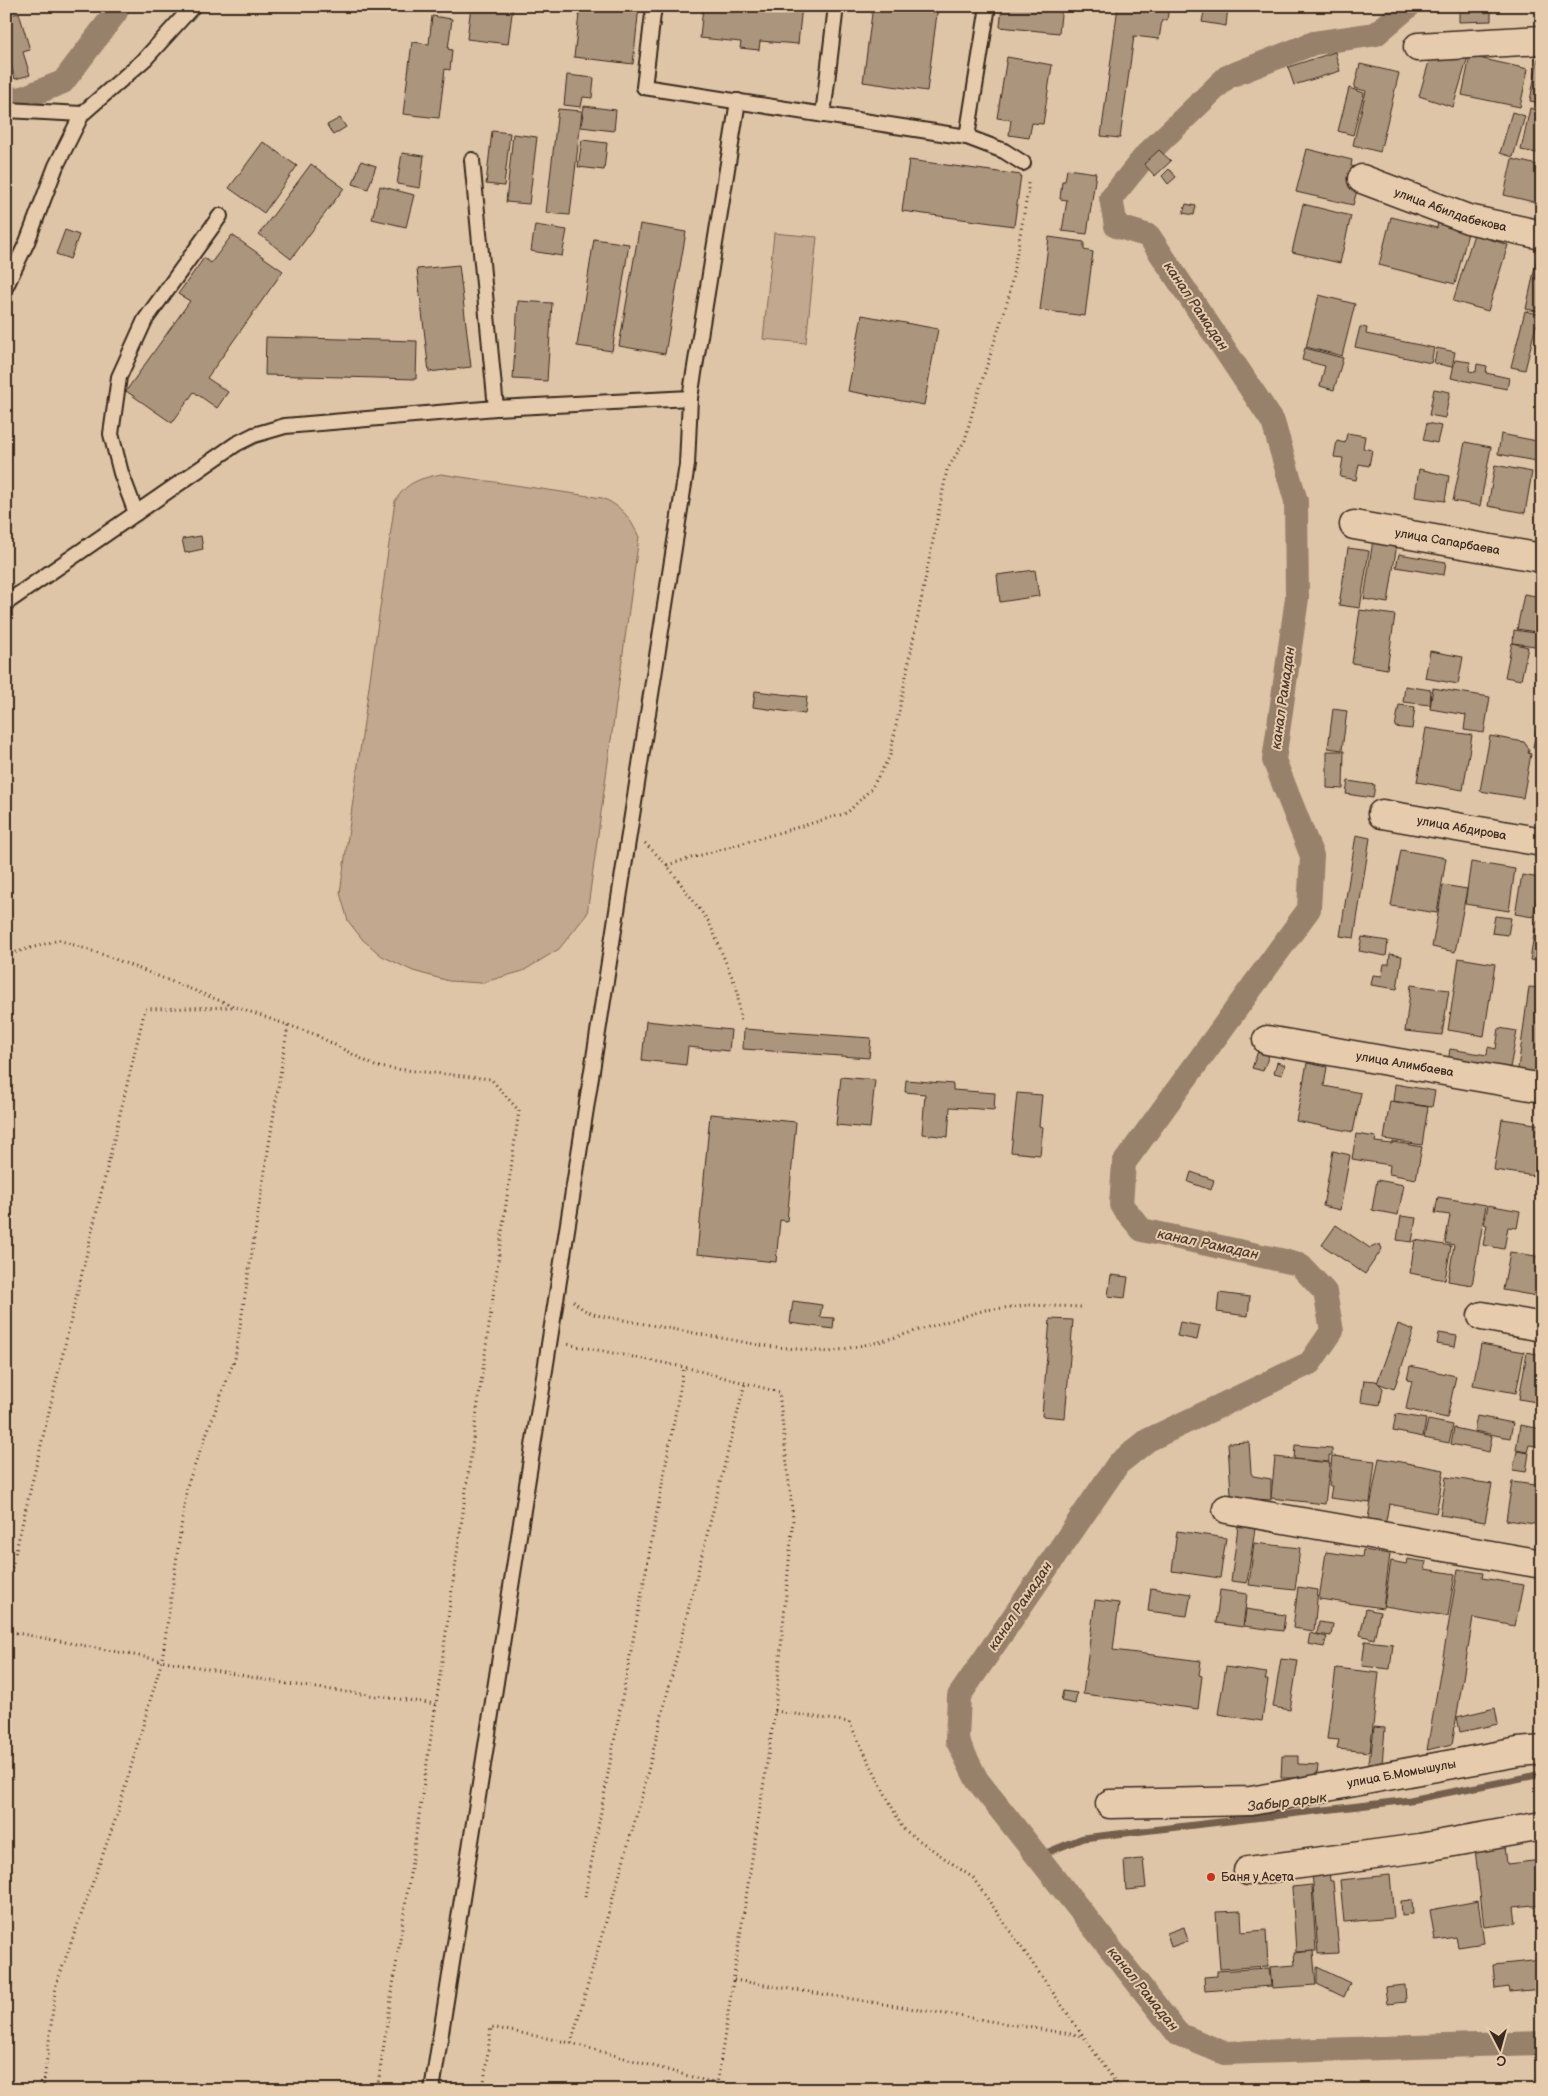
<svg xmlns="http://www.w3.org/2000/svg" width="1548" height="2096" font-family="'Balsamiq Sans',sans-serif">
<style>
.pitch{fill:#c1a88e;stroke:#7e6956}
.lines{fill:none;stroke-linecap:round;stroke-linejoin:round}
.stream{stroke:#735e4c;stroke-width:7}
.canal{stroke:#98816b;stroke-width:24}
.building{fill:#ac957d;stroke:#3b2a1e}
.service-casing{stroke:#3b2a1e;stroke-width:18}
.minor-casing{stroke:#3b2a1e;stroke-width:31}
.path{stroke:#3b2a1e;stroke-width:3;stroke-dasharray:1 4;stroke-linecap:butt}
.service{stroke:#e6cbad;stroke-width:14}
.minor{stroke:#e6cbad;stroke-width:28}
.poi-dot{fill:#c8321e;stroke:#e6cbad;stroke-width:2}
.labels{text-anchor:middle;dominant-baseline:central;stroke-width:4;stroke-linejoin:round;paint-order:stroke}
.street-label{font-size:12px;fill:#3b2a1e;stroke:#e6cbad}
.poi-label{font-size:12px;fill:#3b2a1e;stroke:#e6cbad;text-anchor:start}
.water-label{font-size:14px;font-style:italic;fill:#4e3b2d;stroke:#e6cbad}
</style>
<rect width="100%" height="100%" fill="#dfc5a7"/>
<filter id="ink" filterUnits="userSpaceOnUse"><feTurbulence type="fractalNoise" baseFrequency=".02" numOctaves="2"/><feDisplacementMap in="SourceGraphic" scale="10" xChannelSelector="R" yChannelSelector="G"/><feConvolveMatrix kernelMatrix="1 2 1 2 8 2 1 2 1" color-interpolation-filters="sRGB"/></filter>
<g filter="url(#ink)">
<g class="pitch">
<polygon points="774,233 817,237 806,343 763,339"/>
<path d="M 441,474 L 602,498 C 622,506 630,518 639,537 L 587,914 L 559,949 L 523,971 L 481,983 L 449,981 L 413,971 L 382,956 L 363,940 L 348,921 L 340,893 L 395,501 C 408,481 419,479 441,474 Z"/>
</g>
<g class="lines">
<polyline class="stream" points="1036,1857 1083,1838 1410,1800 1542,1774"/>
<g class="canal">
<polyline points="1409,6 1376,34 1314,43 1227,77 1146,155 1111,198 1116,226 1149,236 1273,422 1296,501 1297,598 1274,760 1312,856 1309,909 1124,1163 1121,1205 1142,1230 1299,1264 1325,1292 1332,1331 1310,1363 1148,1440 1118,1464 959,1696 957,1740 977,1780 1178,2034 1224,2053 1542,2043"/>
<polyline points="6,98 20,99 63,82 116,12 118,6"/>
</g>
</g>
<g class="building">
<polygon points="471,6 513,6 508,44 467,39"/>
<polygon points="580,6 639,6 633,64 574,57"/>
<polygon points="703,6 802,6 798,44 760,41 759,50 740,48 741,42 700,38"/>
<polygon points="873,6 938,6 927,91 863,82"/>
<polygon points="1002,6 1062,6 1059,33 1000,27"/>
<polygon points="1118,6 1169,6 1167,20 1162,20 1159,39 1134,36 1120,138 1101,136"/>
<polygon points="1205,6 1228,6 1226,26 1202,22"/>
<polygon points="1459,6 1487,6 1487,9 1491,9 1491,21 1459,22"/>
<polygon points="19,13 30,50 23,52 30,75 15,79 6,47 6,16"/>
<polygon points="432,16 452,19 448,49 452,50 450,70 445,69 439,118 403,114 412,42 429,44"/>
<polygon points="1335,52 1340,71 1294,85 1288,67"/>
<polygon points="1431,55 1468,57 1453,107 1419,96"/>
<polygon points="1470,56 1528,69 1520,107 1462,95"/>
<polygon points="1007,57 1052,65 1043,124 1032,123 1029,138 1009,135 1011,120 997,118"/>
<polygon points="1538,58 1542,58 1542,103 1530,101"/>
<polygon points="1360,64 1399,73 1380,152 1353,145 1366,91 1354,88"/>
<polygon points="567,75 594,78 592,98 583,97 581,107 564,105"/>
<polygon points="1349,88 1364,93 1353,135 1338,131"/>
<polygon points="584,106 616,110 614,131 581,127"/>
<polygon points="1530,108 1542,111 1542,154 1521,150"/>
<polygon points="558,109 582,111 570,215 546,213"/>
<polygon points="1512,112 1525,116 1513,157 1500,153"/>
<polygon points="340,118 346,127 333,135 327,125"/>
<polygon points="492,131 510,133 504,186 486,184"/>
<polygon points="513,134 537,137 529,204 506,202"/>
<polygon points="582,140 607,143 604,170 578,167"/>
<polygon points="263,142 297,166 264,213 229,188"/>
<polygon points="1307,149 1352,160 1351,166 1360,168 1362,172 1353,205 1296,192"/>
<polygon points="1159,150 1171,161 1155,176 1144,164"/>
<polygon points="402,153 424,156 420,188 397,184"/>
<polygon points="1512,159 1542,166 1542,204 1504,195"/>
<polygon points="909,160 1021,175 1014,226 902,211"/>
<polygon points="361,161 376,166 368,189 353,184"/>
<polygon points="311,164 344,188 291,259 259,234"/>
<polygon points="1067,169 1096,173 1087,234 1062,231 1067,200 1060,199 1062,181 1065,181"/>
<polygon points="1169,169 1176,177 1168,184 1162,176"/>
<polygon points="380,186 414,195 406,227 372,219"/>
<polygon points="1186,204 1196,206 1194,215 1183,213"/>
<polygon points="1303,204 1351,216 1340,263 1292,252"/>
<polygon points="1391,217 1437,228 1438,222 1469,229 1455,284 1379,265"/>
<polygon points="640,224 686,232 665,354 619,346"/>
<polygon points="535,225 567,230 562,256 531,251"/>
<polygon points="65,230 79,235 70,259 56,254"/>
<polygon points="1474,234 1508,245 1488,311 1453,301"/>
<polygon points="232,235 283,271 207,378 228,392 217,408 194,392 172,423 126,391 190,301 178,294 204,258 211,263"/>
<polygon points="1049,237 1084,242 1084,250 1093,252 1085,316 1040,310"/>
<polygon points="594,239 629,244 612,351 577,346"/>
<polygon points="1538,253 1542,254 1542,312 1526,309"/>
<polygon points="459,265 471,367 429,372 417,269"/>
<polygon points="1319,295 1355,304 1342,356 1306,347"/>
<polygon points="518,301 552,303 547,381 513,379"/>
<polygon points="1525,311 1542,315 1540,326 1536,325 1525,370 1511,367"/>
<polygon points="862,315 938,329 924,405 848,391"/>
<polygon points="1360,327 1367,328 1366,334 1434,348 1431,363 1355,347"/>
<polygon points="266,337 417,341 416,379 265,375"/>
<polygon points="1305,348 1343,358 1334,390 1320,386 1325,366 1302,360"/>
<polygon points="1437,348 1455,352 1452,367 1434,363"/>
<polygon points="1455,360 1470,362 1469,371 1476,372 1477,364 1487,366 1486,373 1509,378 1507,389 1451,378"/>
<polygon points="1434,389 1450,392 1445,418 1429,415"/>
<polygon points="1427,423 1441,426 1437,443 1423,440"/>
<polygon points="1347,433 1365,436 1363,448 1372,450 1369,466 1359,464 1356,480 1340,477 1343,458 1334,457 1337,441 1345,443"/>
<polygon points="1501,434 1542,442 1542,469 1541,462 1498,454"/>
<polygon points="1465,442 1491,447 1480,506 1453,501"/>
<polygon points="1495,465 1532,472 1525,513 1488,506"/>
<polygon points="1419,469 1449,476 1445,501 1415,497"/>
<polygon points="201,536 203,549 185,553 182,539"/>
<polygon points="1373,540 1397,543 1388,603 1364,599"/>
<polygon points="1348,548 1369,551 1360,608 1339,605"/>
<polygon points="1399,554 1446,562 1444,575 1396,567"/>
<polygon points="1035,570 1039,596 1000,602 997,575"/>
<polygon points="1524,594 1542,597 1542,633 1517,629"/>
<polygon points="1360,610 1395,615 1387,669 1352,663"/>
<polygon points="1514,630 1542,634 1542,647 1513,643"/>
<polygon points="1512,643 1528,647 1521,680 1505,677"/>
<polygon points="1430,651 1463,657 1458,684 1425,678"/>
<polygon points="1405,686 1431,690 1430,705 1403,702"/>
<polygon points="1433,688 1490,697 1484,733 1464,730 1466,715 1430,709"/>
<polygon points="755,691 807,697 805,714 753,707"/>
<polygon points="1399,705 1415,707 1412,729 1395,727"/>
<polygon points="1333,709 1347,711 1342,750 1328,748"/>
<polygon points="1538,723 1542,724 1542,749 1533,747"/>
<polygon points="1426,728 1472,735 1463,790 1417,782"/>
<polygon points="1490,736 1524,742 1529,749 1528,753 1531,754 1523,798 1480,791"/>
<polygon points="1327,751 1344,751 1343,789 1327,788"/>
<polygon points="1348,781 1375,785 1373,798 1346,794"/>
<polygon points="1356,835 1370,838 1354,938 1340,936"/>
<polygon points="1401,850 1446,858 1437,913 1391,906"/>
<polygon points="1471,862 1515,869 1509,911 1465,904"/>
<polygon points="1522,875 1540,878 1533,917 1515,914"/>
<polygon points="1443,885 1467,889 1455,952 1432,947"/>
<polygon points="1495,916 1511,918 1508,935 1492,933"/>
<polygon points="1542,917 1542,962 1530,960 1536,922"/>
<polygon points="1362,937 1388,941 1386,956 1359,951"/>
<polygon points="1390,954 1402,956 1397,989 1371,985 1373,975 1382,976 1384,964 1389,964"/>
<polygon points="1459,958 1495,964 1484,1036 1448,1030"/>
<polygon points="1411,985 1449,990 1442,1035 1405,1031"/>
<polygon points="1529,987 1542,988 1542,1059 1539,1078 1517,1076"/>
<polygon points="646,1021 731,1030 729,1051 688,1047 686,1065 642,1060"/>
<polygon points="1499,1028 1517,1031 1509,1073 1448,1062 1450,1049 1487,1055 1488,1047 1496,1049"/>
<polygon points="744,1029 871,1038 869,1058 743,1049"/>
<polygon points="1258,1051 1269,1055 1263,1071 1252,1068"/>
<polygon points="1277,1062 1285,1065 1282,1075 1274,1073"/>
<polygon points="1307,1063 1327,1067 1324,1086 1361,1093 1353,1132 1296,1121"/>
<polygon points="841,1077 875,1080 870,1128 836,1125"/>
<polygon points="906,1080 953,1084 953,1090 995,1093 994,1110 950,1107 948,1137 922,1134 925,1094 905,1092"/>
<polygon points="1395,1084 1435,1091 1432,1107 1393,1101"/>
<polygon points="1017,1093 1042,1095 1039,1126 1043,1127 1040,1155 1011,1152"/>
<polygon points="1390,1101 1428,1107 1422,1145 1384,1139"/>
<polygon points="710,1114 796,1122 787,1221 780,1220 776,1262 697,1254"/>
<polygon points="1502,1119 1542,1125 1542,1177 1494,1170"/>
<polygon points="1356,1134 1376,1137 1375,1142 1392,1144 1393,1142 1422,1147 1416,1179 1389,1174 1390,1165 1352,1159"/>
<polygon points="1333,1151 1350,1155 1340,1210 1323,1206"/>
<polygon points="1191,1172 1214,1180 1211,1190 1188,1182"/>
<polygon points="1377,1180 1404,1185 1398,1215 1372,1210"/>
<polygon points="1438,1197 1486,1205 1472,1285 1448,1281 1454,1245 1445,1243 1450,1215 1435,1213"/>
<polygon points="1488,1205 1520,1211 1517,1228 1508,1227 1504,1249 1483,1245 1487,1225 1484,1224"/>
<polygon points="1401,1216 1416,1218 1412,1242 1397,1240"/>
<polygon points="1336,1225 1370,1248 1380,1244 1382,1249 1365,1274 1322,1245"/>
<polygon points="1415,1240 1451,1246 1445,1280 1410,1273"/>
<polygon points="1510,1252 1542,1257 1542,1297 1503,1290"/>
<polygon points="1111,1275 1128,1277 1125,1298 1108,1296"/>
<polygon points="1219,1293 1250,1297 1248,1316 1217,1312"/>
<polygon points="793,1301 822,1305 820,1317 834,1318 833,1329 790,1323"/>
<polygon points="1050,1319 1073,1320 1065,1418 1042,1416"/>
<polygon points="1180,1322 1200,1326 1197,1340 1177,1336"/>
<polygon points="1398,1324 1414,1330 1394,1389 1377,1383"/>
<polygon points="1439,1333 1457,1336 1455,1347 1437,1344"/>
<polygon points="1481,1344 1524,1352 1516,1393 1473,1385"/>
<polygon points="1527,1352 1542,1355 1542,1403 1519,1399"/>
<polygon points="1410,1366 1456,1376 1447,1418 1406,1409 1412,1381 1407,1380"/>
<polygon points="1364,1380 1376,1381 1383,1388 1380,1405 1361,1402"/>
<polygon points="1396,1414 1426,1419 1423,1437 1393,1431"/>
<polygon points="1477,1416 1513,1423 1510,1438 1474,1431"/>
<polygon points="1428,1420 1453,1425 1449,1443 1424,1438"/>
<polygon points="1520,1425 1542,1429 1542,1447 1529,1445 1527,1452 1516,1450"/>
<polygon points="1454,1428 1492,1436 1489,1452 1451,1444"/>
<polygon points="1249,1442 1251,1473 1253,1476 1271,1479 1271,1500 1234,1498 1231,1494 1228,1443"/>
<polygon points="1295,1445 1332,1448 1332,1455 1329,1455 1329,1462 1294,1459"/>
<polygon points="1517,1451 1529,1453 1526,1472 1513,1470"/>
<polygon points="1332,1456 1375,1461 1370,1503 1330,1498 1332,1486 1329,1486"/>
<polygon points="1275,1457 1330,1463 1325,1504 1271,1498"/>
<polygon points="1379,1458 1444,1470 1436,1513 1389,1504 1384,1532 1366,1529"/>
<polygon points="1446,1477 1492,1484 1485,1522 1440,1515"/>
<polygon points="1512,1482 1542,1486 1542,1525 1506,1520"/>
<polygon points="1239,1519 1256,1522 1247,1583 1231,1581"/>
<polygon points="1177,1531 1226,1538 1220,1578 1172,1571"/>
<polygon points="1254,1543 1300,1548 1295,1590 1249,1585"/>
<polygon points="1363,1550 1390,1554 1383,1608 1319,1599 1326,1552 1362,1557"/>
<polygon points="1407,1559 1427,1562 1425,1569 1455,1574 1448,1616 1384,1606 1391,1561 1406,1564"/>
<polygon points="1458,1569 1483,1573 1482,1578 1523,1585 1515,1626 1473,1618 1452,1744 1427,1750"/>
<polygon points="1298,1587 1318,1590 1314,1631 1293,1628"/>
<polygon points="1151,1588 1191,1594 1187,1616 1148,1611"/>
<polygon points="1220,1590 1247,1594 1243,1627 1216,1623"/>
<polygon points="1095,1600 1119,1603 1113,1650 1201,1661 1199,1675 1202,1676 1198,1709 1083,1694"/>
<polygon points="1246,1609 1285,1615 1283,1631 1244,1626"/>
<polygon points="1366,1609 1380,1612 1374,1639 1360,1635"/>
<polygon points="1319,1622 1333,1624 1331,1636 1317,1634"/>
<polygon points="1310,1633 1327,1637 1324,1647 1308,1644"/>
<polygon points="1365,1641 1393,1644 1390,1669 1362,1666"/>
<polygon points="1281,1659 1298,1661 1290,1710 1273,1707"/>
<polygon points="1226,1667 1267,1673 1265,1680 1268,1680 1262,1721 1218,1714"/>
<polygon points="1336,1668 1379,1673 1370,1752 1337,1749 1339,1740 1327,1739"/>
<polygon points="1063,1691 1077,1693 1075,1704 1061,1701"/>
<polygon points="1495,1708 1498,1724 1460,1732 1457,1717"/>
<polygon points="1374,1727 1385,1728 1382,1765 1368,1764 1369,1754 1371,1754"/>
<polygon points="1282,1756 1298,1756 1298,1764 1318,1765 1317,1775 1314,1778 1281,1778"/>
<polygon points="1505,1846 1507,1864 1542,1860 1542,1904 1514,1907 1516,1923 1484,1927 1475,1849"/>
<polygon points="1143,1859 1146,1888 1126,1890 1124,1860"/>
<polygon points="1329,1869 1330,1881 1333,1881 1339,1953 1318,1954 1312,1870"/>
<polygon points="1390,1875 1394,1918 1344,1922 1340,1880"/>
<polygon points="1312,1885 1316,1951 1296,1952 1292,1887"/>
<polygon points="1412,1900 1413,1914 1402,1915 1401,1901"/>
<polygon points="1478,1901 1484,1943 1458,1947 1456,1937 1435,1940 1430,1910"/>
<polygon points="1241,1911 1242,1932 1266,1930 1268,1966 1220,1969 1216,1912"/>
<polygon points="1184,1927 1188,1941 1171,1947 1167,1933"/>
<polygon points="1313,1951 1316,1985 1272,1988 1270,1967 1295,1965 1294,1953"/>
<polygon points="1542,1960 1542,1989 1510,1992 1509,1987 1495,1989 1493,1965"/>
<polygon points="1317,1967 1350,1983 1344,1997 1317,1984"/>
<polygon points="1269,1968 1271,1986 1205,1991 1204,1977 1217,1976 1217,1971"/>
<polygon points="1405,1985 1406,2002 1387,2004 1385,1987"/>
</g>
<g class="lines">
<defs>
<g id="service">
<polyline points="654,6 644,87 967,137 1004,151 1023,163"/>
<polyline points="6,110 82,114"/>
<polyline points="823,115 836,6"/>
<polyline points="967,137 988,6"/>
<polyline points="472,160 496,408"/>
<polyline points="6,286 27,242 56,166 82,114 145,59 193,6"/>
<polyline points="136,513 121,473 111,434 119,377 145,320 220,216"/>
<polyline points="6,603 236,444 254,435 285,426 496,408 690,398"/>
<polyline points="432,2090 687,465 690,398 738,101"/>
</g>
<g id="minor">
<polyline points="1418,47 1542,40"/>
<path id="s1" d="M 1362,179 L 1468,219 L 1542,235"/>
<path id="s2" d="M 1354,525 L 1542,558"/>
<path id="s3" d="M 1382,814 L 1542,842"/>
<path id="s4" d="M 1267,1040 L 1542,1088"/>
<polyline points="1482,1316 1542,1327"/>
<polyline points="1227,1509 1542,1564"/>
<path id="s5" d="M 1110,1804 L 1251,1801 L 1518,1752 L 1542,1750"/>
<polyline points="1248,1871 1420,1848 1542,1826"/>
</g>
</defs>
<use href="#service" class="service-casing"/>
<use href="#minor" class="minor-casing"/>
<g class="path">
<polyline points="645,843 667,865 709,922 737,989 741,1024"/>
<polyline points="667,865 847,813 871,789 890,756 947,470 965,440 974,406 1009,296 1028,191 1028,180"/>
<polyline points="6,955 59,940 107,956 236,1007 314,1034 377,1067 491,1079 519,1111 436,1704 377,2090"/>
<polyline points="573,1301 584,1310 596,1315 765,1346 829,1352 879,1342 985,1310 1029,1305 1082,1307"/>
<polyline points="6,1592 145,1009 234,1007"/>
<polyline points="6,1631 288,1684 436,1704"/>
<polyline points="775,1711 849,1722 903,1829 973,1878 1121,2090"/>
<polyline points="585,1897 684,1367"/>
<polyline points="734,1980 1083,2036"/>
<polyline points="571,2043 640,1803 745,1383"/>
<polyline points="43,2090 56,1985 117,1815 162,1660 187,1486 235,1358 288,1025"/>
<polyline points="483,2090 491,2027 571,2043 717,2084 775,1711 793,1519 779,1392 684,1367 567,1344"/>
</g>
<use href="#service" class="service"/>
<use href="#minor" class="minor"/>
</g>
</g>
<circle class="poi-dot" cx="1211" cy="1877" r="5"/>
<g class="labels">
<g class="street-label">
<text stroke="none"><textPath href="#s1" startOffset="94">улица Абилдабекова</textPath></text>
<text stroke="none"><textPath href="#s2" startOffset="95">улица Сапарбаева</textPath></text>
<text stroke="none"><textPath href="#s3" startOffset="81">улица Абдирова</textPath></text>
<text stroke="none"><textPath href="#s4" startOffset="140">улица Алимбаева</textPath></text>
<text stroke="none"><textPath href="#s5" startOffset="294">улица Б.Момышулы</textPath></text>
</g>
<g class="poi-label">
<text x="1221" y="1877">Баня у Асета</text>
</g>
<g class="water-label">
<text transform="translate(1196 306) rotate(56)">канал Рамадан</text>
<text transform="translate(1283 698) rotate(-82)">канал Рамадан</text>
<text transform="translate(1208 1244) rotate(12)">канал Рамадан</text>
<text transform="translate(1020 1606) rotate(-56)">канал Рамадан</text>
<text transform="translate(1287 1802) rotate(-7)">Забыр арык</text>
<text transform="translate(1143 1989) rotate(51)">канал Рамадан</text>
</g>
</g>
<rect width="1548" height="2096" fill="none" stroke="#e6cbad" stroke-width="25"/>
<rect x="12" y="12" width="1523" height="2071" fill="none" stroke="#3b2a1e" stroke-width="2" filter="url(#ink)"/>
<g transform="translate(1500 2048) rotate(174)" stroke="#e6cbad" stroke-width="4" paint-order="stroke">
<path d="M0-4L9 19L0 12L-9 19Z" fill="#3b2a1e"/>
<text y="-8" font-size="14" font-weight="bold" text-anchor="middle" fill="#3b2a1e">С</text>
</g>
</svg>
